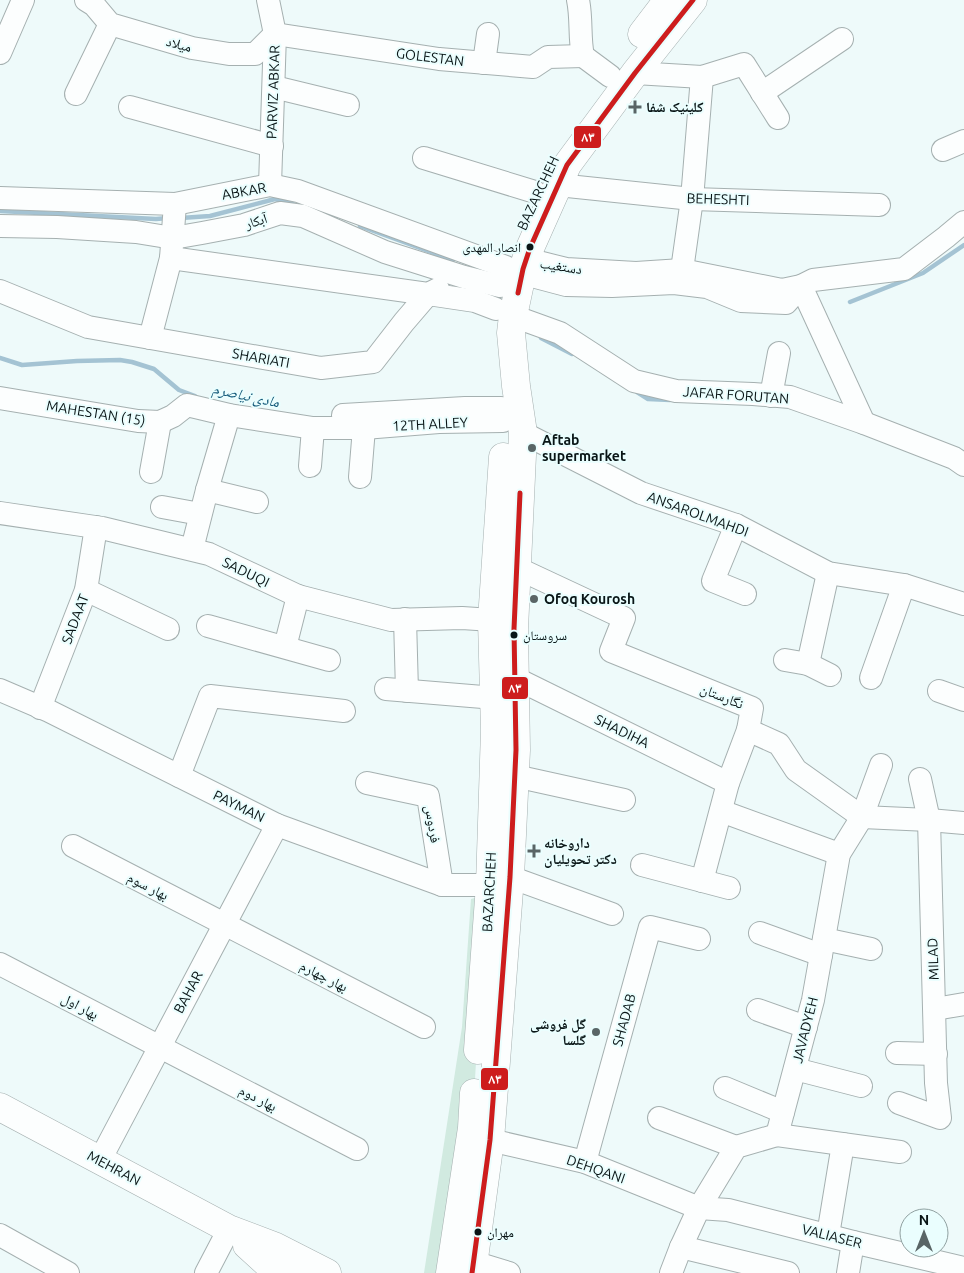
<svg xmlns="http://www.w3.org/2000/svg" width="964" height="1273" font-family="Ubuntu,'Noto Naskh Arabic',sans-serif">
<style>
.green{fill:#d1eae0}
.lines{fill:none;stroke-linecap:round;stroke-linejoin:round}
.stream{stroke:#a4c3d3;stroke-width:4.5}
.minor-casing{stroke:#a5b0b0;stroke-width:24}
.major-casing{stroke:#a5b0b0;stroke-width:29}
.minor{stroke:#fcfefe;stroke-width:22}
.major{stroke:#fcfefe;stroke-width:28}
.bus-1-casing{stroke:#eafefe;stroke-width:9}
.bus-1{stroke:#cd1d1d;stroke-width:5}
.poi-dot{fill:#596566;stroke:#eafefe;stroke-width:2}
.bus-dot{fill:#091516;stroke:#eafefe;stroke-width:2}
.labels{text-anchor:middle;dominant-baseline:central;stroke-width:4;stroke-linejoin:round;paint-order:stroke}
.bus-label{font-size:13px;fill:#091516;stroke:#eafefe;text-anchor:start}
.street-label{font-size:14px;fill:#091516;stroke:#eafefe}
.poi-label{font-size:14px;font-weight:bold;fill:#091516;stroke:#eafefe;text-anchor:start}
.water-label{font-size:15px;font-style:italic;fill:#145a7a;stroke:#eafefe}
.line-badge{stroke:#eafefe;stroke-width:2}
.badge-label{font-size:14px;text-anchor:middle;font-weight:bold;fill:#fff}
</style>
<rect width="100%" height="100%" fill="#eefafa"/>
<polygon class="green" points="486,895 475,1079 443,1273 424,1273 462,1027 471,899"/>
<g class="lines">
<g class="stream">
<polyline points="0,211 156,219 168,218"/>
<polyline points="320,212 336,217"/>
<polyline points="181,218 210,216 275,199 293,204"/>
<polyline points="360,226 453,260"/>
<polyline points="850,302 923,273 964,245"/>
<polyline points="541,338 572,354"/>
<polyline points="0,358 22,365 77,361 120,360 132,362 154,369 179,390 195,396"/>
<polyline points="637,392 648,399 670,400"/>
</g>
<defs>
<g id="minor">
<polyline points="86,0 94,5 110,24 192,48 229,54 255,54 275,34 439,59 533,67 548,57 583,56"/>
<polyline points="268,0 275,34 270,185"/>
<path d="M 578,0 C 582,19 579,38 583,56"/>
<polyline points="0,53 23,0"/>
<polyline points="583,56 610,76"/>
<polyline points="484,63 488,34"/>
<polyline points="635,73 702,77 744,64 778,118"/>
<polyline points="274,87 348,105"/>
<polyline points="762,93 842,39"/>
<polyline points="76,94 110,24"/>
<polyline points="130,107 272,146"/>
<polyline points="943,150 964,141"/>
<polyline points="424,158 535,192"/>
<polyline points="558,185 692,199 879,205"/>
<polyline points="0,198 175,204 270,185 298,191 506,267"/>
<polyline points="0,226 57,227 136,232 173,238 202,233 244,225 280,213 303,216 385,252 464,277 500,286"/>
<polyline points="171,258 428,294 438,289"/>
<polyline points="682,270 692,199 702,77"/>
<polyline points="801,286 786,303 741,301 707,287 674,283 612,286 566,285 532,276 523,269 534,261 566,269 636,273 682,270 782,290 801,286 813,280 904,269 946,237 964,222"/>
<polyline points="801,286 864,423"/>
<polyline points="0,291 88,327 321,368 373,362 404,322 428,294 475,301 496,309"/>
<polyline points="513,316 560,333 634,381 676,391 753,394 790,397 864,423 954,458 964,465"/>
<polyline points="150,338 171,258 175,204"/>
<polyline points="771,396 779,353"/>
<polyline points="0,398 138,421 160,422 173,416 187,405 229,415 313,428 364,428 439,422 503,421 504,415 501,408 465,408 343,415"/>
<polyline points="523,433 641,493 736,525 828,573 904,585 964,604"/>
<polyline points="310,466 313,428"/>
<polyline points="151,472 160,422"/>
<polyline points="360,477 364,428"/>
<polyline points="207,490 257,502"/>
<polyline points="162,507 200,514"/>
<polyline points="0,513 102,528 209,554 298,596 391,620 462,618 492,620"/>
<polyline points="736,525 713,581 745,594"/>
<polyline points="192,549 207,490 229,415"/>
<polyline points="517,568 624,618 611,651 752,708 748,730 779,744 796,770 862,817 929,820 964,823"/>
<polyline points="86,590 168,629"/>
<polyline points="405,619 407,691"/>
<polyline points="208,626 329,660"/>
<polyline points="285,647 298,596"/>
<polyline points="785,660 808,664 830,675"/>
<polyline points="808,664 828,573"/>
<polyline points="515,678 728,783"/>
<polyline points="871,678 904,585"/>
<polyline points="386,689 495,698"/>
<polyline points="0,690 49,711 277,825 442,885 490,885"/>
<polyline points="939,691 964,700"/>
<polyline points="40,708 86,590 96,527"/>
<polyline points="179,776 210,696 344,711"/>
<polyline points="515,776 624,800"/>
<polyline points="367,783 428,796 442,885"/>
<polyline points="721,811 839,854"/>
<polyline points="73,846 424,1027"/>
<polyline points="642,865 729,888"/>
<polyline points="510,877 612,914"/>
<polyline points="702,881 728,783 748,730"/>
<polyline points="760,933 821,955"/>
<polyline points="824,939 871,949"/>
<polyline points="0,964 357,1149"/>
<polyline points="935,1009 964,1004"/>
<polyline points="758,1010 806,1027"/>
<polyline points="897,1053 936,1054"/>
<polyline points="795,1069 861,1086"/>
<polyline points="725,1088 783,1112"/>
<polyline points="899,1103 940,1118 936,1083 929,820 920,779"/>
<polyline points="659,1118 736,1147"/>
<polyline points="777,1135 900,1152"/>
<polyline points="490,1140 585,1162 699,1208 728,1210 853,1242 964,1268"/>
<polyline points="100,1160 277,825"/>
<polyline points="585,1162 650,927 699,939"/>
<polyline points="0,1235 68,1273"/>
<polyline points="828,1235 843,1144"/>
<polyline points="681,1247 788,1273"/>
<polyline points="473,1262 509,1273"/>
<polyline points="206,1273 229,1229"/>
<polyline points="671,1273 681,1247 699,1208 736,1147 777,1135 813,1000 839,854 862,817 881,765"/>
<polyline points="848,1273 853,1242"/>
</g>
<g id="major">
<polyline points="642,34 668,0"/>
<polyline points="478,1050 490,885 495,730 492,620 503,457"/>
<polyline points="0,1107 229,1229 274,1246 327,1273"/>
<polyline points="247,1245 269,1265 284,1273"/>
<polyline points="450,1273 472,1128 474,1093"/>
<polyline points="472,1273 490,1140 510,877 516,750 514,629 523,433 516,386 511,333 513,316 523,269 530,248 567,165 635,73 693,0"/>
</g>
</defs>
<use href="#minor" class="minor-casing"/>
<use href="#major" class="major-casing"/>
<use href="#minor" class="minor"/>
<use href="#major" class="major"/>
<defs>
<g id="bus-1">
<polyline points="518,293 523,269 530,248 567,165 635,73 693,0"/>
<polyline points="472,1273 490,1140 510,877 516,750 514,629 520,493"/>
</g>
</defs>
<use href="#bus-1" class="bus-1-casing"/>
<use href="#bus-1" class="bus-1"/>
</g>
<g class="poi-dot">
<path d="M632.5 99.5h5v5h5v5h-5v5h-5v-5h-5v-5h5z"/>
<circle cx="532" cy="448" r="5"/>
<circle cx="534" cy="599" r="5"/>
<path d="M531.5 843.5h5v5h5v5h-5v5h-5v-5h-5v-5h5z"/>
<circle cx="596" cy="1032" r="5"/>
</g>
<g class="bus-dot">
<circle cx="530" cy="247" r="4.5"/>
<circle cx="514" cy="635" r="4.5"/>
<circle cx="478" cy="1232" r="4.5"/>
</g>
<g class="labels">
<g class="bus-label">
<text x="521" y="247" text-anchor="end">انصار المهدی</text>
<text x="523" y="635">سروستان</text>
<text x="487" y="1232">مهران</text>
</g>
<g class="street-label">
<text transform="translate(179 44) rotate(15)">میلاد</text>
<text transform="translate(430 57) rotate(7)">GOLESTAN</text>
<text transform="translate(273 92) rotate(-88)">PARVIZ ABKAR</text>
<text transform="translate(244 191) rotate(-10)">ABKAR</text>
<text transform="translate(538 193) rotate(-65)">BAZARCHEH</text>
<text transform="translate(718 199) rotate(2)">BEHESHTI</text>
<text transform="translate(256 221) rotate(-17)">آبکار</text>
<text transform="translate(561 266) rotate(9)">دستغیب</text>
<text transform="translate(261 358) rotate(10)">SHARIATI</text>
<text transform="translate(736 395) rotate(4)">JAFAR FORUTAN</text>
<text transform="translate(96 413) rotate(9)">MAHESTAN (15)</text>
<text transform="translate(430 424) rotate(-3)">12TH ALLEY</text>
<text transform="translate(698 514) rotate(20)">ANSAROLMAHDI</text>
<text transform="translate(246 572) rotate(26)">SADUQI</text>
<text transform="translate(75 619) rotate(-69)">SADAAT</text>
<text transform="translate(722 696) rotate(22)">نگارستان</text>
<text transform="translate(622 731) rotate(26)">SHADIHA</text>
<text transform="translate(239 806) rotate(26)">PAYMAN</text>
<text transform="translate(433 824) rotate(81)">فردوس</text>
<text transform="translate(148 886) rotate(27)">بهار سوم</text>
<text transform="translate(489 892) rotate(-87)">BAZARCHEH</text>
<text transform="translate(933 959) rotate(-92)">MILAD</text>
<text transform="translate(324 976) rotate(27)">بهار چهارم</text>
<text transform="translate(188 992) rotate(-62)">BAHAR</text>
<text transform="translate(80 1006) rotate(28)">بهار اول</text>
<text transform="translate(624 1020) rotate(-75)">SHADAB</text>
<text transform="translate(805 1030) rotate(-76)">JAVADYEH</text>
<text transform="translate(258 1098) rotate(27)">بهار دوم</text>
<text transform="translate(114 1168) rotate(28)">MEHRAN</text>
<text transform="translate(596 1169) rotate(19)">DEHQANI</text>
<text transform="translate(832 1236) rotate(14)">VALIASER</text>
</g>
<g class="poi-label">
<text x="646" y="107">کلینیک شفا</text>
<text x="542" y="440">Aftab<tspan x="542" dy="16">supermarket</tspan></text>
<text x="544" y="599">Ofoq Kourosh</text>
<text x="544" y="843">داروخانه<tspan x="544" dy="16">دکتر تحویلیان</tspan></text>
<text x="586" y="1024" text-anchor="end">گل فروشی<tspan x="586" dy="16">گلسا</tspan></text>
</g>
<g class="water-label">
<text transform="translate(246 395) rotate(12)">مادی نیاصرم</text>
</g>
</g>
<g class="line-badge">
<rect x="573" y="125" width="29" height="24" rx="5" fill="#cd1d1d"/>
<rect x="501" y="676" width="28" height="24" rx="5" fill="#cd1d1d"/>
<rect x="480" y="1067" width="29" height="24" rx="5" fill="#cd1d1d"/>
</g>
<g class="badge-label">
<text x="588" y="142">۸۳</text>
<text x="515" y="693">۸۳</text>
<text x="495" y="1084">۸۳</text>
</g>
<g transform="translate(924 1233)"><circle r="24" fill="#eafefe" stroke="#90a1a1"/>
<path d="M0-4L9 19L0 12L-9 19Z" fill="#596566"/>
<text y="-8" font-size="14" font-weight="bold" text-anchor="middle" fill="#091516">N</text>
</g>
</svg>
